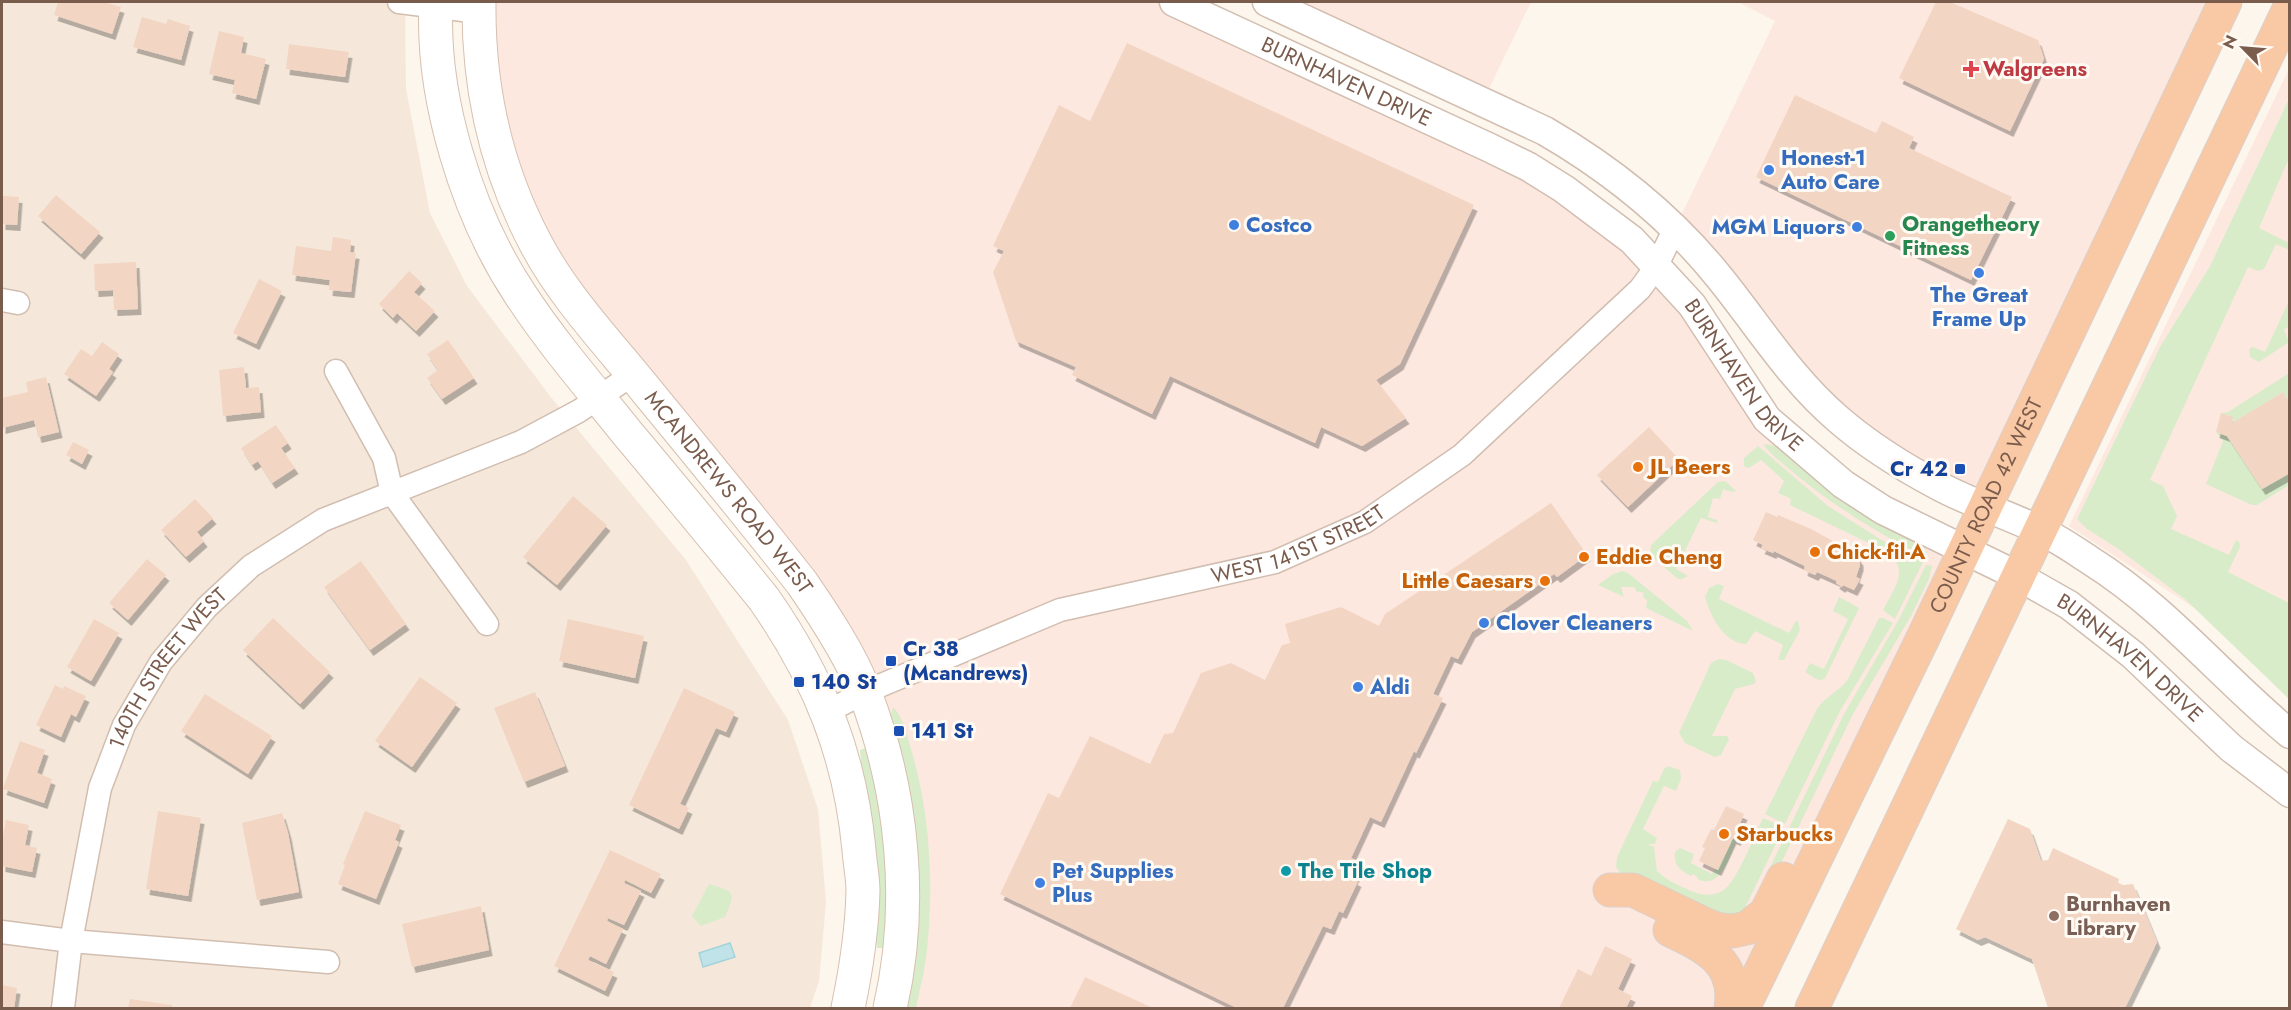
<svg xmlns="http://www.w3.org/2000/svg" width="2291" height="1010" font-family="Jost,sans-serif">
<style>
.residential{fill:#f5e8da}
.commercial{fill:#fde8e0}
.green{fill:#d8ecc9}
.water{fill:#bfe3e8;stroke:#a5d3da;stroke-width:1.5}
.building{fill:#f3d5c3;filter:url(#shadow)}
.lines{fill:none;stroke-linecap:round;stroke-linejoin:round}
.minor-casing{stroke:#d1beb0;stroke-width:25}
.tertiary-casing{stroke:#d1beb0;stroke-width:31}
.secondary-casing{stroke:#d6c0b0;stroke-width:35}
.trunk-casing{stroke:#dad1cd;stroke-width:35}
.minor{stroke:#fff;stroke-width:22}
.tertiary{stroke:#fff;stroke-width:28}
.secondary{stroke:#fff;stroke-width:33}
.trunk{stroke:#f9c8a4;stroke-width:33}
.health-dot{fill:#e0444e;stroke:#fffaf3;stroke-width:2}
.shop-dot{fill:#3f7fe0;stroke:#fffaf3;stroke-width:2}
.leisure-dot{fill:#2e9e5b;stroke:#fffaf3;stroke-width:2}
.food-dot{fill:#e8710a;stroke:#fffaf3;stroke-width:2}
.transit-dot{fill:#1a4fb4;stroke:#fffaf3;stroke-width:2}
.culture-dot{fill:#0f9aa8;stroke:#fffaf3;stroke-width:2}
.education-dot{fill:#8d6e63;stroke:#fffaf3;stroke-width:2}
.labels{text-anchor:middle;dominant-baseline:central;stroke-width:6;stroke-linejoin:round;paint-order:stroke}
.health-label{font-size:21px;font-weight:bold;fill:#be3a42;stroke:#fffaf3;text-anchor:start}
.street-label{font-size:21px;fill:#7a5c4d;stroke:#fffaf3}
.shop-label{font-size:21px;font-weight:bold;fill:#366cbe;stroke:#fffaf3;text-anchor:start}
.leisure-label{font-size:21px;font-weight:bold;fill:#27864d;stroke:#fffaf3;text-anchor:start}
.food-label{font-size:21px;font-weight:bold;fill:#c56008;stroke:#fffaf3;text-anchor:start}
.transit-label{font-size:21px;font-weight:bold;fill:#164399;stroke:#fffaf3;text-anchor:start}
.culture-label{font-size:21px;font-weight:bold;fill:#0d838f;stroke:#fffaf3;text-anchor:start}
.education-label{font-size:21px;font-weight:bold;fill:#785e54;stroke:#fffaf3;text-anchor:start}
</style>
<defs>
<filter id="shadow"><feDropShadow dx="3.5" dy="6" stdDeviation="0" flood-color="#0004"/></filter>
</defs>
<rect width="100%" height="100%" fill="#fdf6ec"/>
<polygon class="residential" points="2,2 405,2 406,89 430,213 467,286 550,396 686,560 788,720 818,809 826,902 819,981 810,1008 2,1008"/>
<g class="commercial">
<polygon points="479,2 1174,2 1488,147 1632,240 1768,419 1964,550 1743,1008 890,1008 865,692 536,244"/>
<polygon points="1267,2 1531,2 1483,101"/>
<polygon points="1738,2 2225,2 1985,506 1865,439 1675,228 1775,21"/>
<polygon points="2289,69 2289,687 2228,630 2069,526"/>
</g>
<g class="green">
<polygon points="2289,99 2289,158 2259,228 2289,243 2289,250 2276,244 2264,269 2258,271 2248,267 2150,480 2163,486 2177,516 2171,529 2229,555 2236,540 2239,542 2240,547 2228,572 2289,603 2289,699 2186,600 2117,548 2087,529 2077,519 2160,347 2210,266"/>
<polygon points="2289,301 2289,326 2284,330 2289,342 2259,362 2250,357 2249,349 2253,347 2265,352"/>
<polygon points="2289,373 2289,398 2287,399 2283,392 2232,423 2233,417 2221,413 2228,412"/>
<polygon points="2216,432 2227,436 2262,489 2289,473 2289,485 2257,505 2252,505 2206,484 2223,441"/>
<path d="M 1763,444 L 1776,446 C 1803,471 1832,494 1864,514 C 1879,524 1917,541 1927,552 L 1923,557 C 1877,532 1833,506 1794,473 C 1783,464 1771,455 1763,444 Z"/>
<path d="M 1758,446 L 1828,506 L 1880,539 L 1923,562 L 1895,619 L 1883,610 C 1895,587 1912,567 1883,550 L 1790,505 L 1791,499 L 1778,493 L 1784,481 L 1761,460 L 1749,468 L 1744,466 L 1744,458 Z"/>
<polygon points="1725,481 1736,491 1732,492 1723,489 1720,499 1713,498 1708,517 1717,520 1717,523 1701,518 1676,569 1688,576 1682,579 1678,579 1650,555 1651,545 1718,482"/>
<polygon points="1926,565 1932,566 1929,579 1911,616 1853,714 1761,905 1747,915 1844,714 1899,619"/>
<polygon points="1622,571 1628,573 1687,621 1693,631 1646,608 1647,600 1644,598 1643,592 1637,592 1634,587 1621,587 1624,597 1598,585 1613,574"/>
<path d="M 1718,584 L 1724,586 L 1719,599 L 1789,633 L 1796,621 L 1798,621 L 1800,630 L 1784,660 L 1778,660 L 1783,645 L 1755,631 L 1746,644 C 1724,643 1710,616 1705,597 L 1709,588 Z"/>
<polygon points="1839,597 1859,608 1826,676 1824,679 1818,680 1805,672 1810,663 1824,669 1848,619 1833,611"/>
<path d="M 1879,618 L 1883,618 L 1893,623 L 1840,711 L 1785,824 L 1765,814 L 1817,709 C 1825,696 1839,692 1848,679 Z"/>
<polygon points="1719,659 1726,660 1753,673 1756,681 1754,684 1735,689 1712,736 1727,736 1729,739 1721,755 1715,757 1685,743 1679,733 1711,663"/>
<path d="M 893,707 C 903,717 907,735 911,749 C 930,812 934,884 927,950 C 925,969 920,989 916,1008 L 903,1008 L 890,719 Z"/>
<polygon points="869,747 886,826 887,948 877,948 875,935 860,750"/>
<path d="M 1668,766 L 1680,770 L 1681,779 L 1676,791 L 1664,786 L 1643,829 L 1657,838 L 1655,844 L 1648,844 L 1654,847 L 1657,871 C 1665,879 1675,884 1685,888 C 1696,894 1710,898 1722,891 C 1736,884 1755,834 1763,818 L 1784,827 L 1743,912 L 1735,922 L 1623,877 L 1616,867 L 1617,857 L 1653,781 L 1658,782 L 1664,769 Z"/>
<path d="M 1733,838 L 1737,840 C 1731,853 1723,885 1703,881 C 1696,880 1699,877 1693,874 L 1691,876 C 1681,871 1673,865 1675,852 L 1680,848 L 1694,854 L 1691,863 L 1712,874 L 1715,868 L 1718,869 Z"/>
<path d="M 709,884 C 735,892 736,891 725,917 L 701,926 L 692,916 Z"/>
</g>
<polygon class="water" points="730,943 735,957 703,967 699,953"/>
<g class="building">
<polygon points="58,2 104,2 121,7 112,34 54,15"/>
<polygon points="1936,2 1950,2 2038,40 2044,59 2010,131 1899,78"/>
<polygon points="142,17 166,24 168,19 190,26 181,60 133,47"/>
<polygon points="219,31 244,37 241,53 266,59 256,99 232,93 235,80 209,74"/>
<polygon points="1127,43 1474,205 1400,364 1376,380 1406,418 1362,446 1321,427 1315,443 1170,376 1152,414 1072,375 1076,367 1016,341 993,272 1004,251 993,246 1059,105 1090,121"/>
<polygon points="289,44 349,52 345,77 286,69"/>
<polygon points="1795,95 1876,133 1882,121 1914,137 1909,148 2012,197 1971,280 1756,177"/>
<polygon points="56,195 100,232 81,254 38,216"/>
<polygon points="2,196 19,197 17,225 2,224"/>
<polygon points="333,237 351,240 350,252 356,253 351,292 329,290 330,280 292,275 296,246 331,251"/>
<polygon points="136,262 138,309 114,310 113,290 95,291 94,264"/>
<polygon points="409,271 422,283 414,292 435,311 416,331 397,313 393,318 379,304"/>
<polygon points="259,279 282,291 256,344 233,333"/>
<polygon points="448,340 474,378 442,399 427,378 438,370 427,354"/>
<polygon points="102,342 119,354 109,369 113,372 96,396 64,374 81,349 92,356"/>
<polygon points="244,367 246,388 259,387 261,412 223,416 219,370"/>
<polygon points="46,377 59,432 38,437 34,420 2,428 2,398 28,392 26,382"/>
<polygon points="2283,392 2287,399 2290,398 2290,473 2262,489 2227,436 2216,432 2221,413 2233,417 2232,423"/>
<polygon points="276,425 288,443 281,448 295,468 272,483 258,461 252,465 241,448"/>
<polygon points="1649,427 1679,459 1628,507 1597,475"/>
<polygon points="73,442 89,450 82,464 66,455"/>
<polygon points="573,496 607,525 557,585 523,557"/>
<polygon points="195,499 213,518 197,532 204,541 186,557 161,530"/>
<polygon points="1551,503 1587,555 1557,577 1554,574 1472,632 1458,659 1451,656 1433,694 1443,698 1416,753 1414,751 1381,822 1370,817 1351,858 1362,863 1354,879 1358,881 1343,913 1339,911 1331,929 1323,926 1283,1008 1237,1008 1000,894 1048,793 1059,798 1090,736 1150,764 1164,734 1173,733 1201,673 1231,663 1265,680 1282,645 1290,643 1285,624 1341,607 1379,626 1385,614"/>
<polygon points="1766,512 1777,517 1778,515 1811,529 1855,553 1860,560 1860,565 1856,577 1860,579 1854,590 1843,585 1842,587 1836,583 1837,581 1817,572 1815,575 1804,570 1805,566 1774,551 1773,553 1761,548 1763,545 1753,540"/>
<polygon points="147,559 166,575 128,620 109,603"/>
<polygon points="361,561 406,624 370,650 324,587"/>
<polygon points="273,618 330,672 300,704 243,650"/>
<polygon points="94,619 119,633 91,681 67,667"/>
<polygon points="568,619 644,636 635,678 559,661"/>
<polygon points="420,677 457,703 412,767 375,741"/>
<polygon points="55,685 63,689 64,686 86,696 76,717 71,714 61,737 36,725"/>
<polygon points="684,688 735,712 726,732 716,728 680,804 689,808 679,829 629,805"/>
<polygon points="535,692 565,766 524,782 494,708"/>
<polygon points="205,694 272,736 248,774 181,731"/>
<polygon points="20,741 45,750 37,773 52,779 44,803 3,789"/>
<polygon points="1726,806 1744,814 1738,828 1742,830 1737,840 1733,838 1718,870 1699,861 1705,848 1702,847 1711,829 1714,830"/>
<polygon points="158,811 201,818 188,896 146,889"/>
<polygon points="365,811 401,825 395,840 399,842 376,899 338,884 345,865 343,864"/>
<polygon points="282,813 288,833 299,892 257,900 242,823"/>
<polygon points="2008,819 2030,829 2041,861 2048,860 2053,848 2119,879 2118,883 2123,885 2133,884 2157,942 2125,1008 2048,1008 2032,959 1985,937 1978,940 1956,929"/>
<polygon points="6,820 29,825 25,845 37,848 32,872 2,866 2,841"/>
<polygon points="610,850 661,874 651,893 625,880 624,883 641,891 624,925 608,918 607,921 623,929 606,964 590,956 588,960 614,972 605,991 554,966"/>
<polygon points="481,906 489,950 412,967 402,924"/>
<polygon points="1605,946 1632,959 1618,989 1632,996 1626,1008 1559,1008 1578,969 1591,976"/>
<polygon points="1085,977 1153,1008 1070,1008"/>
<polygon points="2,985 17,988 14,1008 2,1008"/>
<polygon points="130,999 172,1005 172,1008 128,1008"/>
</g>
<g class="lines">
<defs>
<g id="minor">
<polyline points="399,2 479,12"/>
<polyline points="2,300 18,303"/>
<polyline points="336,371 384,458 392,493 487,624"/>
<path id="s1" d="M 827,712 L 865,692 L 1060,610 L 1275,562 L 1365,522 L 1462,455 L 1640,289 L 1656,267 L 1675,228"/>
<polyline points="2,932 71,941 328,962"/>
<path id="s2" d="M 63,1008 L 71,941 L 100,788 L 124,725 L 161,662 L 207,607 L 251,566 L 323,520 L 521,442 L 579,411 L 633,374"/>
</g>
<g id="tertiary">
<path id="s3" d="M 1174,2 L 1488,147 L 1529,167 L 1564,189 L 1632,240 L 1692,305 L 1767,419 L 1843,484 L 1883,510 L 2018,576 L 2069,605 L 2133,655 L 2231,748 L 2290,793"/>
<path d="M 1267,2 L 1545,131 C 1612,170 1670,216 1719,277 C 1758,325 1790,378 1838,419 C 1868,445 1903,467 1939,486 C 1971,503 2005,514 2037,529 C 2056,537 2074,550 2091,561 C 2167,609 2222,678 2290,734"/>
</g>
<g id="secondary">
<path d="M 436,2 C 431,97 467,214 520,294 C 552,343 591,388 628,434 C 674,489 719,543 764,599 C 819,678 850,754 859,850 C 860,864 863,878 863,891 C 862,931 856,970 848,1008"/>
<path id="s4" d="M 479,2 C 478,87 495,166 535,242 C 564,298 611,346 650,395 C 701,457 752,519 802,583 C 824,615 852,657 865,693 C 903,793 914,905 890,1008"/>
</g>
<g id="trunk">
<polyline points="1610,890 1633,890 1706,925 1720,930 1733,931 1747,928 1766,913 1783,879"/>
<path d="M 1670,930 C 1706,947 1738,962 1731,1008"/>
<path id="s5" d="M 1743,1008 L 1923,638 L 2225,2"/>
<polyline points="1812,1008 2290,7"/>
</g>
</defs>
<use href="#minor" class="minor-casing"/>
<use href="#tertiary" class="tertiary-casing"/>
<use href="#secondary" class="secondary-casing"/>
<use href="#trunk" class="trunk-casing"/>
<use href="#minor" class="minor"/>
<use href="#tertiary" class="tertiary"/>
<use href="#secondary" class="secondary"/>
<use href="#trunk" class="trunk"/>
</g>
<path class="health-dot" d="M1968 60h6v6h6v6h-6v6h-6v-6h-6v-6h6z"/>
<g class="shop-dot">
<circle cx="1769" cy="170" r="6"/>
<circle cx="1234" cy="225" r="6"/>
<circle cx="1857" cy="227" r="6"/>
<circle cx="1979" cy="273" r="6"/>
<circle cx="1484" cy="623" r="6"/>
<circle cx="1358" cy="687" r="6"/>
<circle cx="1040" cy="883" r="6"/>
</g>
<circle class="leisure-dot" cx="1890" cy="236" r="6"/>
<g class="food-dot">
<circle cx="1638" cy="467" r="6"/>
<circle cx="1815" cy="552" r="6"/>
<circle cx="1584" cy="557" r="6"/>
<circle cx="1545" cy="581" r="6"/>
<circle cx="1724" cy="834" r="6"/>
</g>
<g class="transit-dot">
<rect x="1954" y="463" width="12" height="12" rx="3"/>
<rect x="885" y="655" width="12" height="12" rx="3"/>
<rect x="793" y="676" width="12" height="12" rx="3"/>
<rect x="893" y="725" width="12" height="12" rx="3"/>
</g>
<circle class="culture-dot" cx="1286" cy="871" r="6"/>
<circle class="education-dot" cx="2054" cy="916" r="6"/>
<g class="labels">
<g class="health-label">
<text x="1983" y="69">Walgreens</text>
</g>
<g class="street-label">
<text stroke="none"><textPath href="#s3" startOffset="190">BURNHAVEN DRIVE</textPath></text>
<text stroke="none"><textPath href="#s3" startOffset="694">BURNHAVEN DRIVE</textPath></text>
<text stroke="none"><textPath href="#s4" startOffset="566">MCANDREWS ROAD WEST</textPath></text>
<text stroke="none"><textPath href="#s5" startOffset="558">COUNTY ROAD 42 WEST</textPath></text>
<text stroke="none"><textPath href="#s1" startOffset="502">WEST 141ST STREET</textPath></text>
<text stroke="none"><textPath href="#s3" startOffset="1180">BURNHAVEN DRIVE</textPath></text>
<text stroke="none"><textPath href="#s2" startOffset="362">140TH STREET WEST</textPath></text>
</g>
<g class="shop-label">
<text x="1781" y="158">Honest-1<tspan x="1781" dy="24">Auto Care</tspan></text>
<text x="1246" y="225">Costco</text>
<text x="1845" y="227" text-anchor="end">MGM Liquors</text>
<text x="1979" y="295" text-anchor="middle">The Great<tspan x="1979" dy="24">Frame Up</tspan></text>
<text x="1496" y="623">Clover Cleaners</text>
<text x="1370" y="687">Aldi</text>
<text x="1052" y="871">Pet Supplies<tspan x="1052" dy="24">Plus</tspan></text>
</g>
<g class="leisure-label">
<text x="1902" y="224">Orangetheory<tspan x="1902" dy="24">Fitness</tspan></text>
</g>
<g class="food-label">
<text x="1650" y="467">JL Beers</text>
<text x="1827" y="552">Chick-fil-A</text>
<text x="1596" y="557">Eddie Cheng</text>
<text x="1533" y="581" text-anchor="end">Little Caesars</text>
<text x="1736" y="834">Starbucks</text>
</g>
<g class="transit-label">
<text x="1948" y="469" text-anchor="end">Cr 42</text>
<text x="903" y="649">Cr 38<tspan x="903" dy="24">(Mcandrews)</tspan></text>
<text x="811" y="682">140 St</text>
<text x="911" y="731">141 St</text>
</g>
<g class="culture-label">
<text x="1298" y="871">The Tile Shop</text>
</g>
<g class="education-label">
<text x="2066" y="904">Burnhaven<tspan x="2066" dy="24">Library</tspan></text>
</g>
</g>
<rect width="2291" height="1010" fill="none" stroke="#7a5c4d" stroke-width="6"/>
<g transform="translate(2243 48) rotate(295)" stroke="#fffaf3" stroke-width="4.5" paint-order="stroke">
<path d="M0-4.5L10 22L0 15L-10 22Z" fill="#7a5c4d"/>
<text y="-9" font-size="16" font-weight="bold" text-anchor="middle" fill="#7a5c4d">N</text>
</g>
</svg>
